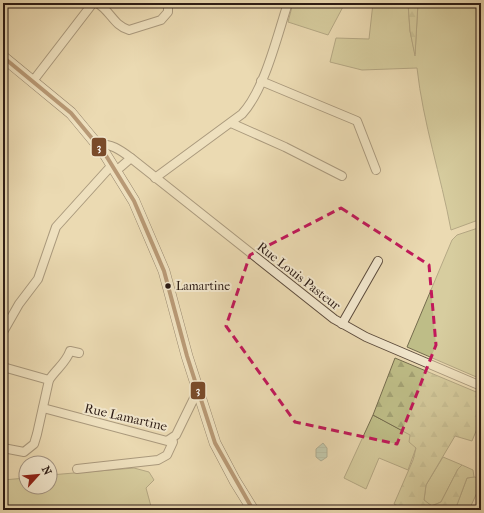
<svg xmlns="http://www.w3.org/2000/svg" width="484" height="513" font-family="'IM FELL French Canon',serif">
<style>
.green{fill:#bebd87;stroke:#756c4e}
.forest{fill:url(#forest-firs);stroke:#756c4e}
.water{fill:url(#water-rules);stroke:#6d7b70}
.lines{fill:none;stroke-linecap:round;stroke-linejoin:round}
.minor-casing{stroke:#5c4b3c;stroke-width:10}
.secondary-casing{stroke:#2c1b14;stroke-width:12}
.minor{stroke:#f2e7cd;stroke-width:8}
.secondary{stroke:#f2e7cd;stroke-width:11}
.bus-1-casing{stroke:#f2e7cd;stroke-width:7}
.bus-1{stroke:#7a4b2a;stroke-width:4}
.marked{fill:none;stroke:#c2185b;stroke-width:3;stroke-dasharray:8 5;stroke-linejoin:round}
.bus-dot{fill:#2c1b14;stroke:#f2e7cd;stroke-width:1.5}
.labels{text-anchor:middle;dominant-baseline:central;stroke-width:4;stroke-linejoin:round;paint-order:stroke}
.bus-label{font-size:12px;fill:#2c1b14;stroke:#f2e7cd;text-anchor:start}
.street-label{font-size:13px;fill:#2c1b14;stroke:#f2e7cd}
.line-badge{stroke:#f2e7cd;stroke-width:1.5}
.badge-label{font-size:11px;text-anchor:middle;font-weight:bold;fill:#fff}
</style>
<defs>
<pattern id="forest-firs" width="22" height="20" patternUnits="userSpaceOnUse"><rect width="22" height="20" fill="#bebd87"/><path d="M5 1l3.5 6h-7zM16 11l3.5 6h-7z" fill="#a3a274"/></pattern>
<pattern id="water-rules" width="6" height="5" patternUnits="userSpaceOnUse"><rect width="6" height="5" fill="#98bbad"/><path d="M0 2.5h6" fill="none" stroke="#83a094"/></pattern>
</defs>
<rect width="100%" height="100%" fill="#ebdab2"/>
<filter id="stains"><feTurbulence type="fractalNoise" baseFrequency=".005" numOctaves="4"/><feColorMatrix values="0 0 0 0 .2 0 0 0 0 .09 0 0 0 0 .02 0 0 0 .5 -.17"/></filter>
<radialGradient id="worn" r=".72"><stop offset=".6" stop-color="#630" stop-opacity="0"/><stop offset="1" stop-color="#630" stop-opacity=".3"/></radialGradient>
<g class="green">
<polygon points="293,3 345,3 328,35 288,22"/>
<path d="M 373,3 L 408,3 L 410,31 L 415,54 L 418,3 L 481,3 L 481,219 L 451,230 C 441,176 423,123 417,68 L 362,70 L 330,62 L 336,38 L 369,39 Z"/>
<polygon points="481,227 481,379 407,347 452,240 457,235"/>
<polygon points="373,415 411,435 416,448 408,470 379,458 366,489 344,478"/>
<polygon points="443,457 462,465 458,469 441,502 431,506 424,500 426,485"/>
<polygon points="134,468 149,472 154,480 146,488 152,510 3,510 3,480 26,478 26,487 50,487 50,475"/>
<polygon points="474,477 481,478 481,484 469,510 455,510 467,478"/>
</g>
<g class="forest">
<polygon points="408,3 418,3 415,56 410,31"/>
<polygon points="395,358 481,394 481,419 472,441 455,436 426,485 424,500 432,506 441,502 458,469 462,465 473,470 474,477 467,478 455,510 406,510 394,504 413,460 416,448 409,442 410,435 373,415"/>
</g>
<polygon class="water" points="323,443 327,448 327,457 321,461 316,457 316,449"/>
<g class="lines">
<defs>
<g id="minor">
<path d="M 97,3 C 110,10 114,26 129,30 L 161,20 L 168,12 L 168,3"/>
<polyline points="33,81 93,3"/>
<polyline points="261,81 357,121 376,170"/>
<polyline points="231,123 285,147 342,176"/>
<path d="M 97,144 C 112,144 119,149 131,158 L 334,319 L 366,337 L 481,386"/>
<polyline points="116,171 131,158"/>
<path d="M 155,178 L 242,114 C 265,89 277,36 288,3"/>
<polyline points="342,324 378,261"/>
<polyline points="3,332 19,304 38,279 56,227 112,165"/>
<polyline points="3,367 49,380"/>
<polyline points="43,408 167,441 176,435 198,390"/>
<path d="M 3,448 L 24,452 L 34,444 L 37,434 L 49,380 C 56,369 66,363 70,351 L 79,353"/>
<polyline points="77,469 158,460 167,455 173,442 172,439"/>
</g>
<polyline id="secondary" points="3,57 71,113 105,154 134,201 164,271 187,356 215,443 235,481 253,510"/>
</defs>
<use href="#minor" class="minor-casing"/>
<use href="#secondary" class="secondary-casing"/>
<use href="#minor" class="minor"/>
<use href="#secondary" class="secondary"/>
<defs>
<polyline id="bus-1" points="3,57 71,113 105,154 134,201 164,271 187,356 215,443 253,510"/>
</defs>
<use href="#bus-1" class="bus-1-casing"/>
<use href="#bus-1" class="bus-1"/>
</g>
<path d="M0 0H484V513H0ZM 341,208 L 429,265 L 436,345 L 397,444 L 295,422 L 226,326 L 250,255 Z" fill="#ebdab2" fill-opacity=".55" fill-rule="evenodd"/>
<path class="marked" d="M 341,208 L 429,265 L 436,345 L 397,444 L 295,422 L 226,326 L 250,255 Z"/>
<circle class="bus-dot" cx="168" cy="286" r="3.5"/>
<g class="labels">
<g class="bus-label">
<text x="176" y="286">Lamartine</text>
</g>
<g class="street-label">
<text transform="translate(299 276) rotate(38)">Rue Louis Pasteur</text>
<text transform="translate(126 417) rotate(13)">Rue Lamartine</text>
</g>
</g>
<g class="line-badge">
<rect x="91" y="137" width="16" height="20" rx="4" fill="#7a4b2a"/>
<rect x="190" y="381" width="16" height="19" rx="4" fill="#7a4b2a"/>
</g>
<g class="badge-label">
<text x="99" y="151">3</text>
<text x="198" y="394">3</text>
</g>
<rect width="484" height="513" fill="none" stroke="#ebdab2" stroke-width="16"/>
<rect x="4" y="4" width="476" height="505" fill="none" stroke="#2c1b14" stroke-width="2"/>
<rect x="8" y="8" width="468" height="497" fill="none" stroke="#2c1b14"/>
<g transform="translate(38 475) rotate(63)"><circle r="19" fill="#f2e7cd" stroke="#a39583"/>
<path d="M0-3L7 15L0 10L-7 15Z" fill="#8f2418"/>
<text y="-6" font-size="11" font-weight="bold" text-anchor="middle" fill="#2c1b14">N</text>
</g>
<rect width="100%" height="100%" filter="url(#stains)"/>
<rect width="100%" height="100%" fill="url(#worn)"/>
</svg>
